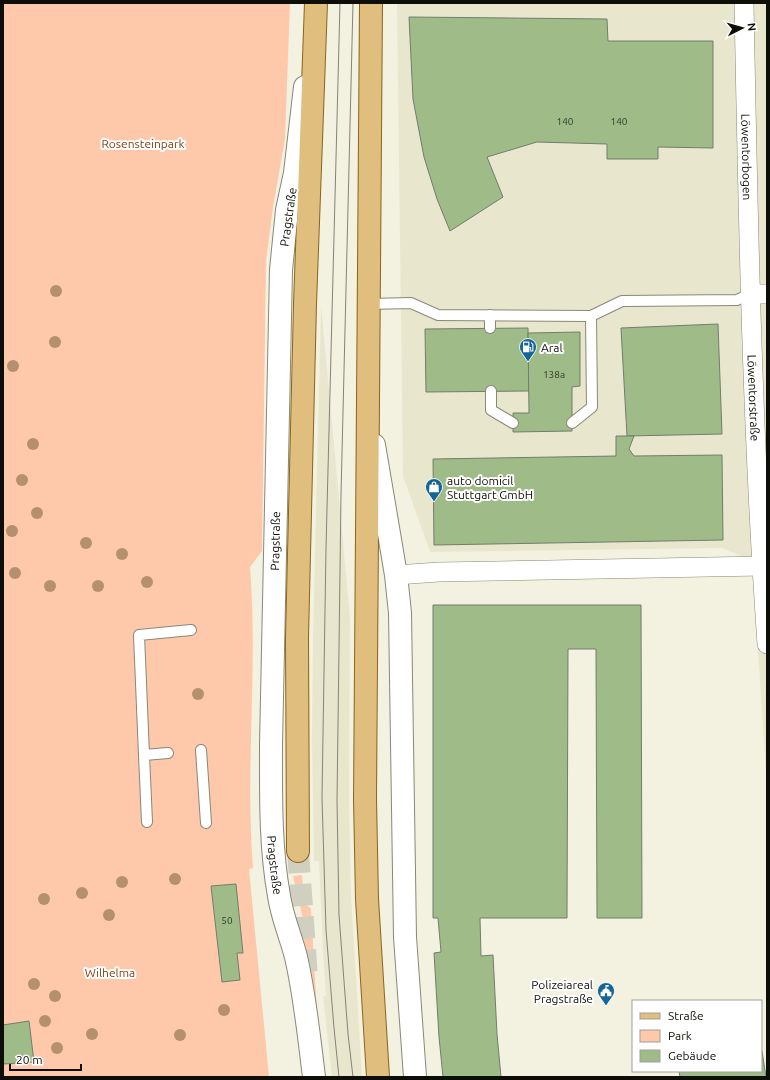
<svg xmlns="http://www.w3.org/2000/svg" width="770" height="1080" font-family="Ubuntu,sans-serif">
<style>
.built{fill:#e8e7ce}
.green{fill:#fec8ab}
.building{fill:#9ebb88;stroke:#737c6e}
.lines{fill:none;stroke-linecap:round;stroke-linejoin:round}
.primary-tunnel{stroke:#d1d0c0;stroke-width:22;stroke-dasharray:22 11;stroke-linecap:butt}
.lane-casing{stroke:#898878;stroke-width:12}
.street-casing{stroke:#898878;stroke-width:20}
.secondary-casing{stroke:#898878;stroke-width:24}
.primary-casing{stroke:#8a641c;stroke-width:24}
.lane{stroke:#fff;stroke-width:10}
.street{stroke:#fff;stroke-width:19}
.secondary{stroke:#fff;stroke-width:22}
.primary{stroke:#e0be7d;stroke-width:22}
.tram{stroke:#838377;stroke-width:1}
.tree{fill:#b5906f}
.labels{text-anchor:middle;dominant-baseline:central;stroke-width:4;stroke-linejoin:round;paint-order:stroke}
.number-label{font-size:10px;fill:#323928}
.park-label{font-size:12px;fill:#834012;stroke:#fff}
.street-label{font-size:12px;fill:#0e0e08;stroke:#fff}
.poi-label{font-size:12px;fill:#0e0e08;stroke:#fff;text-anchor:start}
</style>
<rect width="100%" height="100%" fill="#f3f2e0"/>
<g class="built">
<polygon points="397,3 767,3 767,788 752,560 722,548 430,552 403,476"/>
<polygon points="321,305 350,617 349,800 351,894 362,1077 332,1077 323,996 326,996 323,951 319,861 314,861 312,738 313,637"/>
</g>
<g class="green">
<path d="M 3,3 L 290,3 L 285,139 L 273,207 L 266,261 L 262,551 L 250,567 C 258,668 245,768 253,868 L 249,869 L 269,1077 L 3,1077 Z"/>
<polygon points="302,875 304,902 311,909 316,997 322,1061 295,931 303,919 293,876"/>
</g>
<g class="building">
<polygon points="409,17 607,19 608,41 713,41 713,148 658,147 658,159 607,159 607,144 537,142 487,157 503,197 450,231 437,199 424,157 413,99"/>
<polygon points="718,324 722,434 627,436 621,328"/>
<polygon points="528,328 529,391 426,392 425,329"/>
<polygon points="580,332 580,386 572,387 572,431 513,432 513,413 529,413 528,333"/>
<polygon points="616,436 634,436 629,449 634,456 722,455 723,540 434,545 433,459 616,456"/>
<polygon points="433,605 641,605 642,918 597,918 596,649 568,649 567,918 480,918 481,956 493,955 497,1034 501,1077 443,1077 439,1037 434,953 441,952 438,918 433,918"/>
<polygon points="236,884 243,953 237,953 240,980 222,982 211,886"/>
<polygon points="29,1021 34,1062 3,1064 3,1025"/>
<polygon points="761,1051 762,1051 766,1077 680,1077 679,1071 761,1071"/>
</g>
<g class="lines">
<polyline class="primary-tunnel" points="298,851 307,978"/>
<defs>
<g id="lane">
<polyline points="368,304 411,303 438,315 591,316 622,301 737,300 750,294"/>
<polyline points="490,328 490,315"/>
<polyline points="491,391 491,410 513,423"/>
<polyline points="572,423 592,407 591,316"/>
<polyline points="201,750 206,823"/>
<polyline points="168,753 144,755 139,635 191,630"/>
<polyline points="144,755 147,822"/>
</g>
<g id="street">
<path id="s1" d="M 744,3 C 748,217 752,431 767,644"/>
<polyline points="750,294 767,294"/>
<polyline points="396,575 439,572 762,566"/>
</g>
<g id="secondary">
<path id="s2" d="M 305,87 L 295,173 L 287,210 L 281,270 L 271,745 C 271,795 270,846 279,896 C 282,917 291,937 296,957 C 305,996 309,1037 314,1077"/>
<polyline points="374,445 396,575 400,613 405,937 415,1077"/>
</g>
<g id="primary">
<polyline points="371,3 365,799 367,899 378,1077"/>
<polyline points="298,851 297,637 305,304 316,3"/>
</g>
</defs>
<use href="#lane" class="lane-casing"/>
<use href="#street" class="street-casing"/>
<use href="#secondary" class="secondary-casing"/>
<use href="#primary" class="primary-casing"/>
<use href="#lane" class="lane"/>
<use href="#street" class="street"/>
<use href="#secondary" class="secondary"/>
<use href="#primary" class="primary"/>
<g class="tram">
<polyline points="353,3 341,494 337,801 339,915 348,1034 353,1077"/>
<polyline points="339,1077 334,1028 326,930 322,798 326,548 340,3"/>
</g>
</g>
<g class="tree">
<circle cx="56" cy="291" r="6"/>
<circle cx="55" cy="342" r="6"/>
<circle cx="13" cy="366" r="6"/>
<circle cx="33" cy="444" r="6"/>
<circle cx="22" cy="480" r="6"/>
<circle cx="37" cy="513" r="6"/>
<circle cx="12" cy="531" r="6"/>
<circle cx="86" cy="543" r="6"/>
<circle cx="122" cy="554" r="6"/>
<circle cx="15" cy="573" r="6"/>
<circle cx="147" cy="582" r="6"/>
<circle cx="50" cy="586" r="6"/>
<circle cx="98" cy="586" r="6"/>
<circle cx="198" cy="694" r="6"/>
<circle cx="175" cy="879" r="6"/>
<circle cx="122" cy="882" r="6"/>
<circle cx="82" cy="893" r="6"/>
<circle cx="44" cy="899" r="6"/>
<circle cx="109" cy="915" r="6"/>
<circle cx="34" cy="984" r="6"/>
<circle cx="55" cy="996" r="6"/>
<circle cx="224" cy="1010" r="6"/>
<circle cx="45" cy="1021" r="6"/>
<circle cx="92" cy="1034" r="6"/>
<circle cx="180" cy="1035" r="6"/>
<circle cx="57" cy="1048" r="6"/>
</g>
<defs>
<symbol id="fuel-pin" viewBox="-11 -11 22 30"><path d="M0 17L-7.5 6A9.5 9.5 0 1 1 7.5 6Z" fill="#166597" stroke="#fff"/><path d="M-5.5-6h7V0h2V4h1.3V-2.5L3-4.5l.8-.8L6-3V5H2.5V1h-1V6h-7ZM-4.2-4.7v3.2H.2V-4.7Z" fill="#fff"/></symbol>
<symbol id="shop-pin" viewBox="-11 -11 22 30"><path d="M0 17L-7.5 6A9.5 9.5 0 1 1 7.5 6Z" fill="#166597" stroke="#fff"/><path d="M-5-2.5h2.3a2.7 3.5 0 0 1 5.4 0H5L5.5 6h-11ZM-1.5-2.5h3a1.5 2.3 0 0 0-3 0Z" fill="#fff"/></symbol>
<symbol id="civic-pin" viewBox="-11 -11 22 30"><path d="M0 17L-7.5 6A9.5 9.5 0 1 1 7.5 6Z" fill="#166597" stroke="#fff"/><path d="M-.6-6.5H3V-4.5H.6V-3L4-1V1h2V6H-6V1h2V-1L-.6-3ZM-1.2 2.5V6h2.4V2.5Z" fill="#fff"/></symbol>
</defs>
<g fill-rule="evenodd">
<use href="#fuel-pin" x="518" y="337" width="20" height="27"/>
<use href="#shop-pin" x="424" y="477" width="20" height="27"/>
<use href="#civic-pin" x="596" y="981" width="20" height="27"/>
</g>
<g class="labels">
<g class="number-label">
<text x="565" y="121">140</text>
<text x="619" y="121">140</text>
<text x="554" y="374">138a</text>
<text x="227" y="920">50</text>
</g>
<g class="park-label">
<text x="143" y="143">Rosensteinpark</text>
<text x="110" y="972">Wilhelma</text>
</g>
<g class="street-label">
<text stroke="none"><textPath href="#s1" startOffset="154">Löwentorbogen</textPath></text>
<text transform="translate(288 217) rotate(-82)">Pragstraße</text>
<text stroke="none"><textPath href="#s1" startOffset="395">Löwentorstraße</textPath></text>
<text transform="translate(275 541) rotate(-89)">Pragstraße</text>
<text stroke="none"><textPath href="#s2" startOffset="780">Pragstraße</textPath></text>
</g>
<g class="poi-label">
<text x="541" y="347">Aral</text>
<text x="447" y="480">auto domicil<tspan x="447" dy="14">Stuttgart GmbH</tspan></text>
<text x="593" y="984" text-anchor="end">Polizeiareal<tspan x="593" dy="14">Pragstraße</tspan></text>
</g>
</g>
<rect width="770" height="1080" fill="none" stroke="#0e0e08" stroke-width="8"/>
<rect x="632" y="1000" width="130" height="72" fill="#ffffff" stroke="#9f9f9c"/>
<rect x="640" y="1013" width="20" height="6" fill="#e0be7d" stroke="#9f9f9c"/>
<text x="668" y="1020" font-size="12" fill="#0e0e08">Straße</text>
<rect x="640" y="1030" width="20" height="12" fill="#fec8ab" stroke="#9f9f9c"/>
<text x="668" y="1040" font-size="12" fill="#0e0e08">Park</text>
<rect x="640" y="1050" width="20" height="12" fill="#9ebb88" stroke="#9f9f9c"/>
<text x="668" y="1060" font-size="12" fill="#0e0e08">Gebäude</text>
<g transform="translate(742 28) rotate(84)" stroke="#ffffff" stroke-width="3" paint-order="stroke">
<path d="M0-3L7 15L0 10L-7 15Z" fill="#0e0e08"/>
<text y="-6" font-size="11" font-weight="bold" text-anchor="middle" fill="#0e0e08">N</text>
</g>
<path d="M10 1064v6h71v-6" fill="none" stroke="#0e0e08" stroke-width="2"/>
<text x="16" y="1064" font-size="12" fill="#0e0e08" stroke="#ffffff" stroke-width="3" paint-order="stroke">20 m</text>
</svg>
